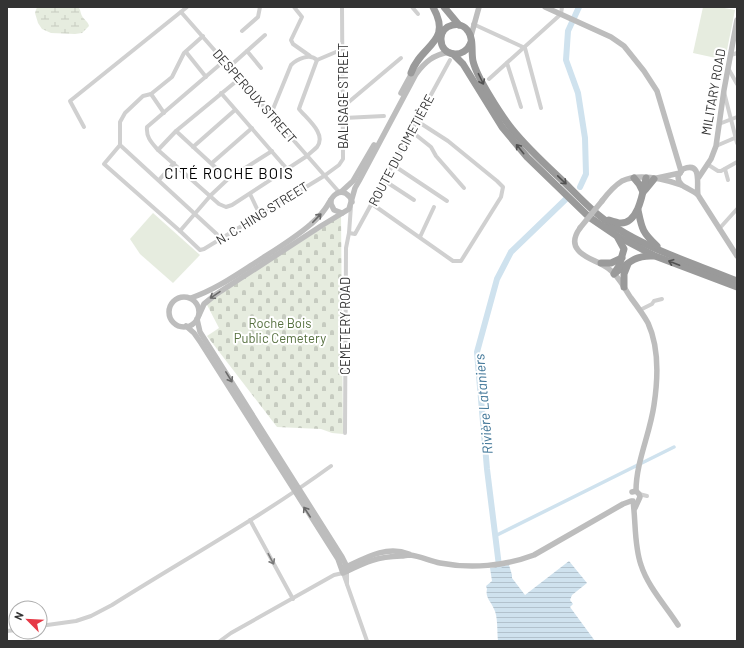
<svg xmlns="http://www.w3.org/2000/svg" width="744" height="648" font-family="Barlow,sans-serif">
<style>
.wetland{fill:url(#wetland-marsh)}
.cemetery{fill:url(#cemetery-stones)}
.pitch{fill:#e6ecdf}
.water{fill:url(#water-rules)}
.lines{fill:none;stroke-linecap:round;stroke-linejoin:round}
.canal{stroke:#cfe2ee;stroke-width:3.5}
.river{stroke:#cfe2ee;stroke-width:6}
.street{stroke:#d0d0d0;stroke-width:4}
.secondary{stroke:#bdbdbd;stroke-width:5.5}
.highway{stroke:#9a9a9a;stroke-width:7}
.secondary-bridge{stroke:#bdbdbd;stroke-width:5.5}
.oneway{stroke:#525252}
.oneway2{stroke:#6a6a6a}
.oneway3{stroke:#7a7a7a}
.labels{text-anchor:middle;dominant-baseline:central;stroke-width:4;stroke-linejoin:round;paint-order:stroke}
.street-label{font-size:13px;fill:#333;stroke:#fff}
.park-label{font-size:13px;fill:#56703f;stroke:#fff}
.water-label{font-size:14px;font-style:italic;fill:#3f7597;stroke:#fff}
.quarter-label{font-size:15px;letter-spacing:1px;fill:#000;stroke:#fff}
</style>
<defs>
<pattern id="wetland-marsh" width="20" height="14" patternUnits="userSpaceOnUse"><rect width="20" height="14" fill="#e6ecdf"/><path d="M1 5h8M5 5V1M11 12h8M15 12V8" fill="none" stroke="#c6cbc0"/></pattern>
<pattern id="cemetery-stones" width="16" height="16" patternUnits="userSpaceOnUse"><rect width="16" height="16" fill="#e6ecdf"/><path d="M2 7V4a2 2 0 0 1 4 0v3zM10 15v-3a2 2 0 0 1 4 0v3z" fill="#c6cbc0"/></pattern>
<pattern id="water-rules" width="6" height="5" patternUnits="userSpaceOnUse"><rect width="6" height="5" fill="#cfe2ee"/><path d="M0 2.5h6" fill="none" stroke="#b2c2cd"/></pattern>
</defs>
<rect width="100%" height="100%" fill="#fff"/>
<path class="wetland" d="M 37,7 L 78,7 C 81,10 80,12 82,16 C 84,20 88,21 89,26 L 82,33 L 75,34 L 51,33 L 42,29 L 38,23 L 35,13 Z"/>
<polygon class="cemetery" points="341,216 343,434 332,433 321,429 277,427 207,336 219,328 206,303"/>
<g class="pitch">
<polygon points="703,7 719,7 735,10 725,60 693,53"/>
<polygon points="153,213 200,255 173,283 140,254 130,239"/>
</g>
<path class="water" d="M 569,561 L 587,583 L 572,595 L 570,600 L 573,604 L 570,607 L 595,641 L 498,641 C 497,632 498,616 494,609 C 491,601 485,598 487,589 L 486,586 L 492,581 L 490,568 L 509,565 L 512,575 L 512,578 L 525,595 Z"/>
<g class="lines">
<polyline class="canal" points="495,536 674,447"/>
<g class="river">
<polyline points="579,7 568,31 566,60 578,93 585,138 586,174 580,187"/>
<polyline points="499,566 487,469 477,352 497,279 511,252 566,199"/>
</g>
<g class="street">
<polyline points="294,7 302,17 291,40 293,44 310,56"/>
<polyline points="412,7 418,14"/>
<polyline points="181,12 339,192"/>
<polyline points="473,24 525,48 541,108"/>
<polyline points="242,31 258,17 260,7"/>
<polyline points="203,36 184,53 172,77 151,94 143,96 125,113 120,122 120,145 104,164 180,231 200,250 204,249 324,176 339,165 343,159 342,7"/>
<polyline points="247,51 261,68"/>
<polyline points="186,52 206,77"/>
<polyline points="731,55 737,53"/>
<path d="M 224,61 L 147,127 C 146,137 151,142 158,150 L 219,204 L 226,207 L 232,205 L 307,156 C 310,153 314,150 317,147 C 327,134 307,119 299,109 L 300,106 L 317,60 L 343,49"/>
<polyline points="507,63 521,107"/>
<polyline points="229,67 265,35"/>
<polyline points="728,68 737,84"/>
<polyline points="489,79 561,14 562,7"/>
<polyline points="724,92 737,143"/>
<polyline points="221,93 287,169"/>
<polyline points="151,94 164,113"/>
<polyline points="344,106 401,58"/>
<path d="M 271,114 L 291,65 C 297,59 310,53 317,60"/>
<polyline points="344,118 384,116"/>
<polyline points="719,124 737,117"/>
<polyline points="84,127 70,101 187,7"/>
<polyline points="176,131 228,179"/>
<polyline points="411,131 431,147 436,156 464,188"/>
<polyline points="120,145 221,238"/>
<polyline points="716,146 737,137"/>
<polyline points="193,147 235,110"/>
<polyline points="158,150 176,131 239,79"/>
<polyline points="212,163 252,128"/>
<polyline points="707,164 718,171 721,171 737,162"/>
<polyline points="393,165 447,201"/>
<polyline points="725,169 728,180"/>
<polyline points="159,180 174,163"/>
<polyline points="385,181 414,200"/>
<polyline points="250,194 260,215"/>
<polyline points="372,204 453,261 461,261 501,197 503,187 497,181 448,141 417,121"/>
<polyline points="719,229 737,209"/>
<polyline points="180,231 211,195 228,179 272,151"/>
<polyline points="349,233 355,234 450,60"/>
<polyline points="420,237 434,207"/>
<polyline points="640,310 652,304 654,301 662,299"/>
<polyline points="345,433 346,248 349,233 351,206"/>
<polyline points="639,494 647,496"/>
<polyline points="250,520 293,599"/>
<polyline points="347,584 347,571"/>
<path d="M 40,626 L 76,621 L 91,616 L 112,605 C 185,559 261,517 331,466"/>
<polyline points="7,631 16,630"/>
<polyline points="220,641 231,633 334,575 343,573 367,641"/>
</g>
<g class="secondary">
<polyline points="545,7 611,37 624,46 644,71 657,91 681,171"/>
<polyline points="471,36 479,7"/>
<polyline points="401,93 413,71"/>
<polyline points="699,177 711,159 716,146 724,90 737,20"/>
<polyline points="657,178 680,173"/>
<polyline points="341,192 353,181 374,145"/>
<path d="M 698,195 C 696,185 703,161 683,169 L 678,176 C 678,188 691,188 698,195 L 737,256"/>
<polyline points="331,200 331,204 334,210 342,213"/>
<path d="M 602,201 C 608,193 614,186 622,181 C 639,173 664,179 681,185"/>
<path d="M 580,228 C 575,235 572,243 578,250 C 586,260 600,261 609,269 C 619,276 624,288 631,298 C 637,306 643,314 648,323 C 659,347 658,379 654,405 C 650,434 636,462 636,491"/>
<circle cx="184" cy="312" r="15"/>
<path d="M 191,298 C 215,290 236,275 258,261 C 275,250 295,238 311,224 C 316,220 321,215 325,209 C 329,204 331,197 336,194 C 343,189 350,195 352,202"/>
<path d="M 199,315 L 204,304 L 215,295 L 321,226 L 349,209 L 355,188 L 359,181 L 416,74 C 425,62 433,55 449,52"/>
<polyline points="197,319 200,332 342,557 347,567 347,571"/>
<path d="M 186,326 L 194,333 L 201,343 L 338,559 L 343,573 C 366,562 375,557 401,556 C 404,556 407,555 410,555 C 420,556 430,561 440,563 C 471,569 505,566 534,555 L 623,504 L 631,501"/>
<polyline points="632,492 636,491 639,494 640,497 635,508"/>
<path d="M 633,501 C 636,523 634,545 641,565 C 648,587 666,606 678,625"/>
<path d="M 344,568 C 365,558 386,545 409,554"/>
</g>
<g class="highway">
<polyline points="444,7 459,25"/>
<path d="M 471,42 C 465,60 440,57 441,38 C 442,24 461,20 468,31 C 474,39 471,52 473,61 C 477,78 501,115 512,129 C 528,149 547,166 565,183 C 581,199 596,215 615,227 C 652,251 696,264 737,281"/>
<polyline points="453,54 463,64 502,127 527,157 589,217 617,236 655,256 737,287"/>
<path d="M 411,73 C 421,44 453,43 433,7"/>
<polyline points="634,178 639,184 643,192"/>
<polyline points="645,190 654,179"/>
<path d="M 638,210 C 642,229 642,232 657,246"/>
<path d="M 609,220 C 612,221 618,223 621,223 C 639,223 643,191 646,178"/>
<polyline points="601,263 611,263 622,258"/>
<polyline points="615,272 619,266 624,249 618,238"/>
<path d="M 614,274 C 628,263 635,255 653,256"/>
<polyline points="624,287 624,274 628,264"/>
</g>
<polyline class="secondary-bridge" points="580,228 602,201"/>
</g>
<defs><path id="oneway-shaft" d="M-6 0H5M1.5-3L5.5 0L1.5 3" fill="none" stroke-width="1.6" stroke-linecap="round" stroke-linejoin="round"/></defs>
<g class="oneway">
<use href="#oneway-shaft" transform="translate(481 79) rotate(64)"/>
<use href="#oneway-shaft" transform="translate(520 149) rotate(-129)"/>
<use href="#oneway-shaft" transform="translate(562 180) rotate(44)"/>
<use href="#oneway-shaft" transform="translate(674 263) rotate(-159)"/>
</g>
<g class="oneway2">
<use href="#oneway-shaft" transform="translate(317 218) rotate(-46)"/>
<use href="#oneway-shaft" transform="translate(215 295) rotate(146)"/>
<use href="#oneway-shaft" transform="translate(229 377) rotate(58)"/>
<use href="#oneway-shaft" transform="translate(307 512) rotate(-123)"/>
</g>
<use class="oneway3" href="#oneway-shaft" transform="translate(271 559) rotate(62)"/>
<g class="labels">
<g class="street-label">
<text transform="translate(713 92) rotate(-80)">MILITARY ROAD</text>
<text transform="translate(255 96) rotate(49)">DESPEROUX STREET</text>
<text transform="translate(343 96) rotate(-90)">BALISAGE STREET</text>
<text transform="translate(401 150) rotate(-62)">ROUTE DU CIMETIÈRE</text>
<text transform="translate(262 213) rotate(-32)">N. C. HING STREET</text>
<text transform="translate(345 326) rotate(-90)">CEMETERY ROAD</text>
</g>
<g class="park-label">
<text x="280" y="323">Roche Bois<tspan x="280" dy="15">Public Cemetery</tspan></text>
</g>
<g class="water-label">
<text transform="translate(483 404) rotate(-95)">Rivière Lataniers</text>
</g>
<g class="quarter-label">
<text x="229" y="173">CITÉ ROCHE BOIS</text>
</g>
</g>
<rect width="744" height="648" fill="none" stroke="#333333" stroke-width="16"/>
<g transform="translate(28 620) rotate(294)"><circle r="19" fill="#ffffff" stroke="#adadad"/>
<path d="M0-3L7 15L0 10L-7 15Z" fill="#e63946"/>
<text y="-6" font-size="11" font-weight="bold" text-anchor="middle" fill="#333333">N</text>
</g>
</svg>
